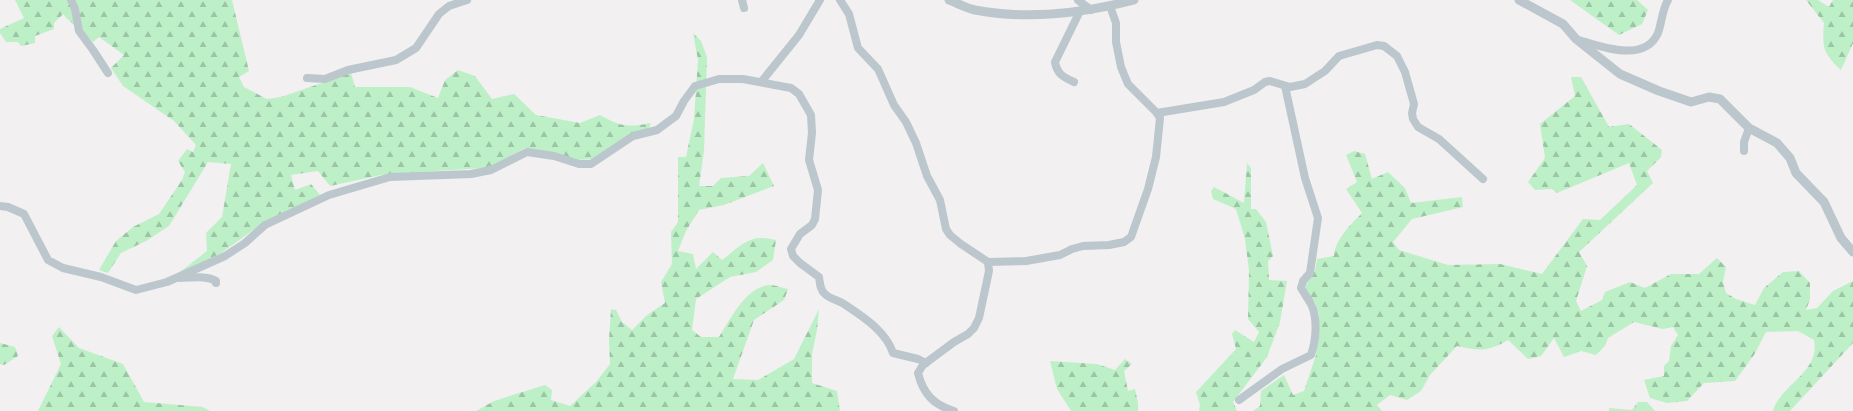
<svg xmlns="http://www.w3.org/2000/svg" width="1853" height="411" font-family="Mulish,sans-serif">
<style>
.forest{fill:url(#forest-firs)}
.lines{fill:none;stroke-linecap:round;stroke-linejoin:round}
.minor{stroke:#bbc7cd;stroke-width:8}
.tertiary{stroke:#bbc7cd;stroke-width:9}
</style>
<defs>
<pattern id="forest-firs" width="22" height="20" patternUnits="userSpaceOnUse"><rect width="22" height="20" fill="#bef0c7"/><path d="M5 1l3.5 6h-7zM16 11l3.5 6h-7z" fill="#9cc5a5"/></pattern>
</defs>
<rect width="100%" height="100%" fill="#f2f0f0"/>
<g class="forest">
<path d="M 15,0 L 232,0 L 249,71 L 239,77 L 244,87 L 267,99 L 281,97 L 351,73 L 355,87 L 410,87 L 438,98 L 445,80 L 458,70 L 475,76 L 492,99 L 514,94 L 536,115 L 580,123 L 600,115 C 620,126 627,128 651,123 L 649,128 L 594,159 L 577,160 L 525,148 L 494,165 L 484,168 L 386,174 L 330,186 L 318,171 L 291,175 L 295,190 L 311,184 L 320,195 L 266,221 L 221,253 L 182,273 L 180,272 L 207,251 L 206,233 L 222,217 L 231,164 L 208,162 L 169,226 L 146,241 L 121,253 L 108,273 L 99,270 L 116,241 L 133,227 L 159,214 L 182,180 L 185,172 L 178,161 L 187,149 L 193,152 L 196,145 L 174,121 L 123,86 L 111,68 L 124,55 L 99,37 L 93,42 C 84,32 72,25 63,14 L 54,23 L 54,29 L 35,36 L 35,43 L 21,46 L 18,42 L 6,42 L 0,33 L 0,29 L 24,18 Z"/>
<polygon points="1570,0 1637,0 1648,10 1642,24 1619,35"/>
<path d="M 1806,0 L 1818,0 L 1829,7 L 1833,0 L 1853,0 L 1853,43 L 1841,70 C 1823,53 1822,48 1824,23 Z"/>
<path d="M 693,33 L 701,41 L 707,57 L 704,151 L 699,186 L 713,186 L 721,178 L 749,176 L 763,163 L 774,186 L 724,205 L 699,210 L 686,231 L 678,251 L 693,254 L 696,269 L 713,252 L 722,260 C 742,245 749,233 776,240 L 773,260 L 756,272 L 730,277 L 696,299 L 692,330 L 701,337 L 719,337 C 731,319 745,287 770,285 C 775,285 783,288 788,289 L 784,300 L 754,320 L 733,379 L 758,380 L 794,359 L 819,309 L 817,330 L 812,354 L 812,383 L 837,391 L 840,411 L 476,411 L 494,401 L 545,385 L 552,390 L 551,400 L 570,406 L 596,382 L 610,364 L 609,340 L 611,309 L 616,310 L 622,322 L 632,330 L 647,315 L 665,303 L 661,282 L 672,264 L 671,232 L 678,222 L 678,157 L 686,157 L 694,119 L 698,60 Z"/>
<path d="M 1571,77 L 1581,77 L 1609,127 L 1629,124 L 1662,150 L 1661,157 L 1647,171 L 1653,183 L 1579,252 L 1587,266 L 1576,301 L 1581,311 L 1602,300 L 1605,292 L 1630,282 L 1645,288 L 1671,274 L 1699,274 L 1717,258 L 1726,267 L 1723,282 L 1726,293 L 1736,299 L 1755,305 L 1764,288 L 1783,272 L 1799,271 L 1810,283 L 1810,299 L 1806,310 L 1817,308 L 1833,291 L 1853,281 L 1853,343 L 1790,411 L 1773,411 C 1779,386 1821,372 1814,340 L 1798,331 L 1766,332 L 1754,355 L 1735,381 L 1704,383 L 1687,401 L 1667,403 L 1650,398 L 1644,380 L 1664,376 L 1664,366 L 1669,361 L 1671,346 L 1678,335 L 1673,327 L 1663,329 L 1634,322 L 1608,338 L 1605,346 L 1596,355 L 1581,351 L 1564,357 L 1554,338 L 1541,356 L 1528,359 L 1508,340 C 1487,352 1480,351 1457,346 L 1430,375 L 1421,391 L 1407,400 L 1390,395 L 1377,405 L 1382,411 L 1253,411 L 1260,406 L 1261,391 L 1284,375 L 1293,395 L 1304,391 L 1316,355 L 1319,314 L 1315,302 L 1306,291 L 1306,285 L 1315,271 L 1317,259 L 1334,256 C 1334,241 1351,224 1362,213 L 1346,189 L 1357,182 L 1346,155 L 1354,151 L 1365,154 L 1372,179 L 1388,172 L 1405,188 L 1411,203 L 1462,197 L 1463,207 L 1412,219 L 1393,242 L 1399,250 L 1448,265 L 1500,264 L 1542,274 L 1583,219 L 1600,220 L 1637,185 L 1629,163 L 1557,193 L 1552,189 L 1535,190 L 1528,182 L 1545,158 L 1540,124 L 1575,96 Z"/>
<polygon points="1247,163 1251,168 1251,209 1256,209 1266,222 1273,256 1268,261 1269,280 1287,281 1280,322 1267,357 1233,402 1237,411 1199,411 1200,405 1196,392 1236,349 1232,334 1235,330 1254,342 1259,332 1248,319 1249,271 1245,239 1236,209 1213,199 1211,191 1214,187 1244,203"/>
<polygon points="59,327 79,348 123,364 144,402 203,407 210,411 38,411 61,364 52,336"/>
<polygon points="0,343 15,347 18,356 4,365 0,364"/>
<polygon points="1125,359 1132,364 1124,371 1128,391 1135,389 1138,403 1138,411 1071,411 1057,389 1050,361 1097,364 1115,370"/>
<polygon points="1638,402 1647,402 1655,411 1609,411 1609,408 1632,410"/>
</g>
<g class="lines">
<g class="minor">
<polyline points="71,0 75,9 79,31 93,50 108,73"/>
<polyline points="742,0 744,8"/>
<polyline points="840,0 849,14 858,48 878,69 894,105 906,122 916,143 927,176 940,200 946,229 950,235 961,244 988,262 1026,261 1060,255 1072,249 1083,246 1109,245 1124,242 1131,237 1148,189 1156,157 1160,118 1157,113 1128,84 1121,67 1116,42 1116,23 1110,6"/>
<polyline points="1078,0 1091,10"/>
<path d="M 1579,40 C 1602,47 1645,63 1658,33 C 1662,22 1662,10 1668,0"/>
<polyline points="307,78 325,79 348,70 396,60 416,48 439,14 449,6 467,0"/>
<polyline points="762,81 799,35 820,0"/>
<path d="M 1074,82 C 1063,77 1057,74 1055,62 L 1080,11"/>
<polyline points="1157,113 1224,102 1254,90 1265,82 1270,81 1290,87 1305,84 1325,71 1339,56 1377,45 1384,46 1397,56 1405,72 1414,104 1412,113 1413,119 1418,127 1439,139 1483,179"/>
<polyline points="1744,151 1744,142 1749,128"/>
<path d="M 0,206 L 8,207 L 24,214 L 48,260 L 63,268 L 101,277 L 136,290 L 167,282 L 225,256 L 245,243 L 265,225 L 329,195 L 390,177 L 471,174 L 491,170 L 527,152 L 554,156 L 579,164 L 591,164 L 633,136 L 657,130 L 676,116 L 684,101 L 695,86 L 719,79 L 743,79 L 791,88 L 799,94 L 811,115 L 812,133 L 809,160 L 818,190 L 815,219 L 812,225 L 800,234 L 791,249 L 793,256 L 800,263 L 819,277 C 820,283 820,290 825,294 C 830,299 838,300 844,304 C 862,316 886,331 893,353 L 918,359 L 926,363"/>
<path d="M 180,278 C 192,278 206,275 216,281 L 216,283"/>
<path d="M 1239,400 L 1282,369 L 1311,355 C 1316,341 1318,318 1311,304 C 1308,299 1304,293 1301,288 L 1303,281 L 1310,273 L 1318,218 L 1305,178 L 1285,86"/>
<path d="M 954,411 C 934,405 923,394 918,373 L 923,365 L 954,342 L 968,334 L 974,328 L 979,318 L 989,271 L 988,262"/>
</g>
<g class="tertiary">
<path d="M 949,0 C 957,3 966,8 975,10 C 1027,20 1084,13 1134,0"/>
<polyline points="1519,0 1563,24 1576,39 1620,74 1659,91 1691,102 1709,97 1720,99 1749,128 1777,143 1790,158 1796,173 1824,202 1841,238 1853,252"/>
</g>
</g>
</svg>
